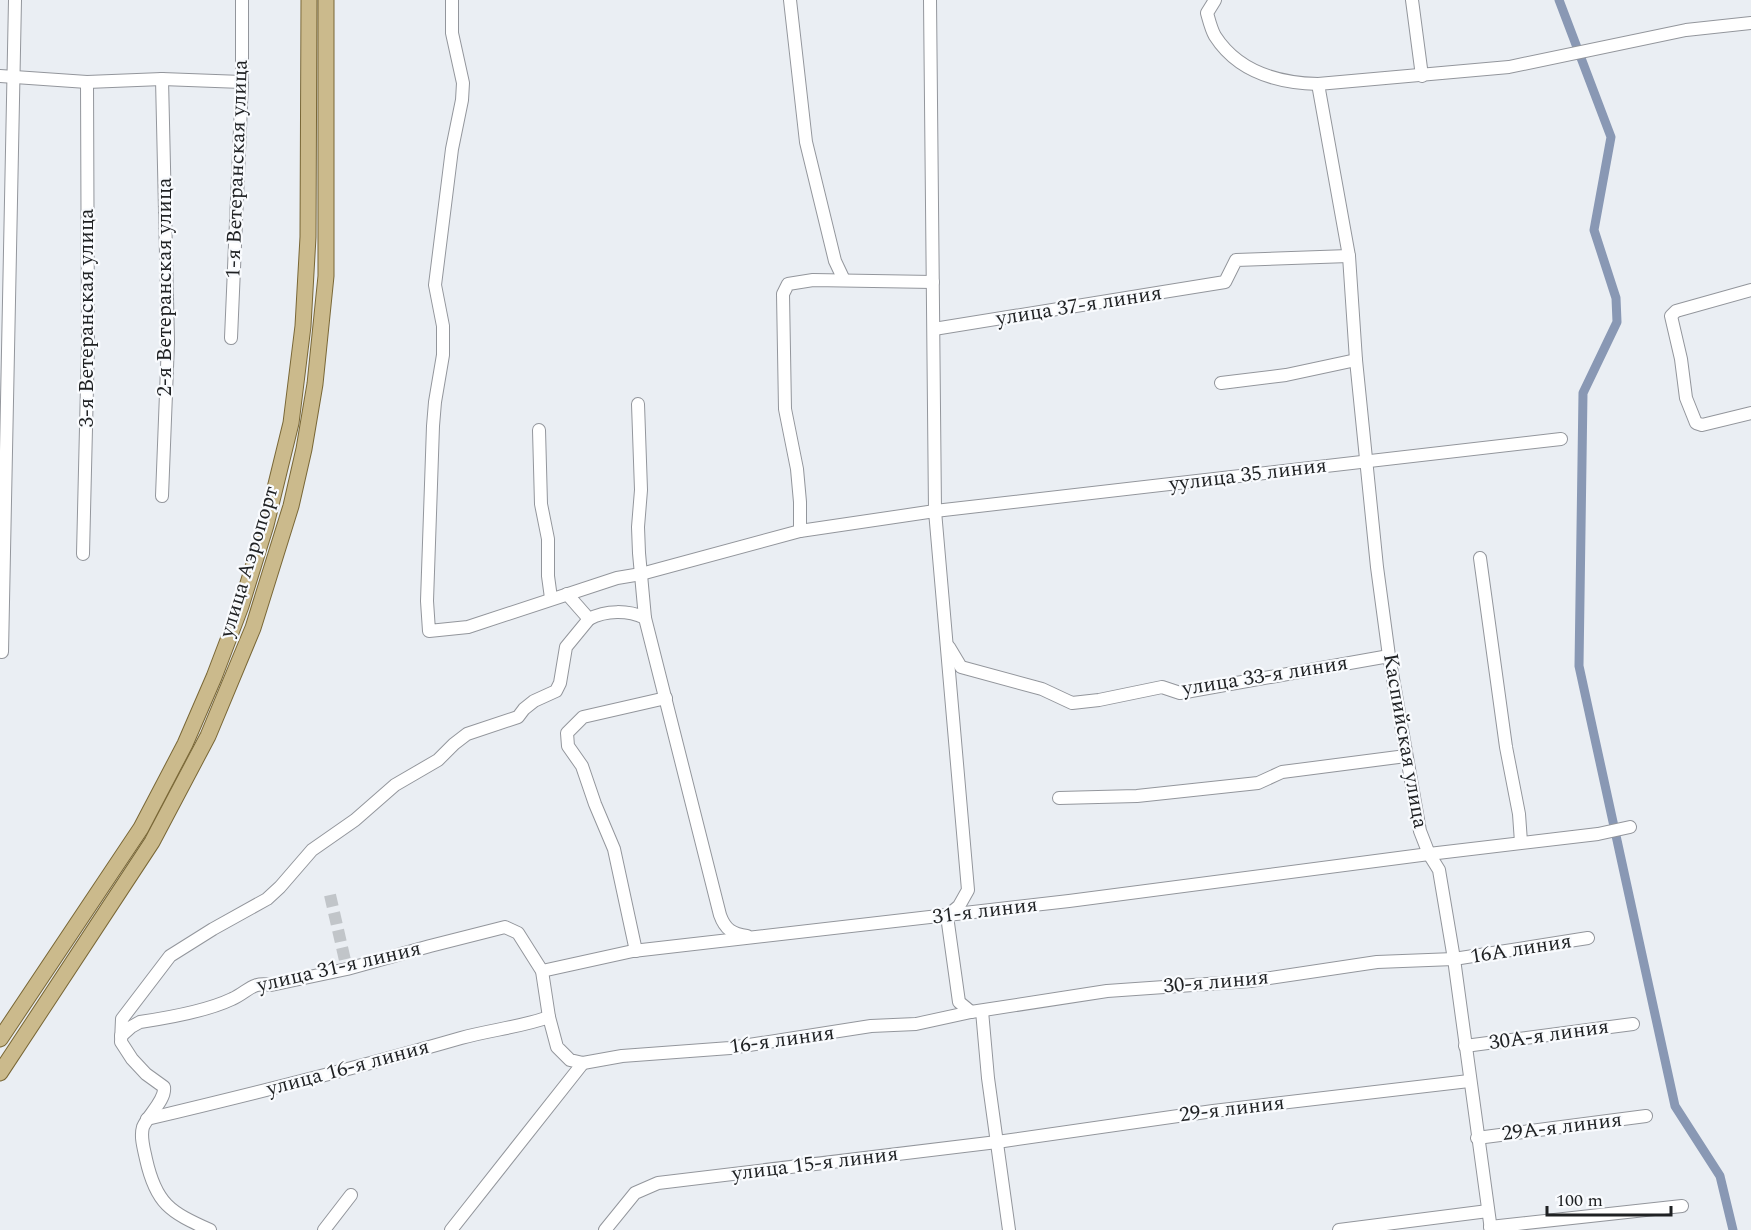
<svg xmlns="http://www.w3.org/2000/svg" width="1751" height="1230" font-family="Spectral,serif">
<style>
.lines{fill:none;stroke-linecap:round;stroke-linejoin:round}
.canal{stroke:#8998b4;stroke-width:9}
.minor-tunnel{stroke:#c1c5c9;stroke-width:12;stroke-dasharray:12 6;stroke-linecap:butt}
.minor-casing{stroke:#93969c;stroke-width:14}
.major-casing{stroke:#796736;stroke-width:17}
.minor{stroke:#fff;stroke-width:12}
.major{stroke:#cbba8c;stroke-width:15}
.labels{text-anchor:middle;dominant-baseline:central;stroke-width:4.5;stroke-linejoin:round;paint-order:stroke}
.street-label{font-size:21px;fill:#1f2123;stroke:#f9fbfe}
</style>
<rect width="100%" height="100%" fill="#eaeef3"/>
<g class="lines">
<polyline class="canal" points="1559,0 1611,137 1594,230 1616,298 1617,322 1583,393 1579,666 1675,1106 1720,1176 1733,1230"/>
<polyline class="minor-tunnel" points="330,895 347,969"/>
<defs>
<g id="minor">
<polyline points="452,0 452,33 463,83 462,100 452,149 435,285 443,326 443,355 435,402 433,426 427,601 429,631 468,627 617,578 641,574 800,531 935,511 968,890 959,906 947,916 959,1002 971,1012"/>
<polyline points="790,0 806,142 835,261 844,280"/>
<polyline points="930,0 935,511 1561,439"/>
<path d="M 1215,0 L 1207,13 C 1209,20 1211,29 1215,36 C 1238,72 1277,83 1318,84"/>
<polyline points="1412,0 1422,76"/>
<polyline points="0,76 87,82 162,79 242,82"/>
<polyline points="1751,290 1676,311 1671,316 1681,359 1686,398 1696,423 1702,425 1751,413"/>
<polyline points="934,329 1225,282 1236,260 1349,256"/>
<polyline points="231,338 242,82 242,0"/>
<polyline points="1221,383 1286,375 1356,360"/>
<polyline points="638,404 641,490 638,527 639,553 645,618"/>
<polyline points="539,430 541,504 548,539 548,576 551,598"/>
<polyline points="162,496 168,342 162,79"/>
<polyline points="800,531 800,502 797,469 785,409 783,294 788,284 813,280 933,282"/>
<polyline points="83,554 88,344 87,82"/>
<polyline points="1480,558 1506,747 1519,814 1521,842"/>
<path d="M 589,619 C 606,610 628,610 645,618 L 720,915 C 725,929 732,934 747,936"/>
<polyline points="949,647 961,667 1042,689 1072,703 1099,700 1162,687 1180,693 1389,656"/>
<polyline points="2,652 15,0"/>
<polyline points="1059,798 1137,796 1258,783 1282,772 1406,756"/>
<polyline points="636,951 614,849 595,804 582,766 568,746 567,733 583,717 666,698"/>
<polyline points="542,971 633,951 1069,901 1429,854 1598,834 1630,827"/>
<polyline points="982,1011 988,1078 1009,1230"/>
<path d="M 121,1036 L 131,1027 L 140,1022 C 167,1018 209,1010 232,999 C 248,992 252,981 271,985 L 347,969 L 430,946 L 505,927 L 518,933 L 542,971 L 549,1017 L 557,1047 L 570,1060 L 583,1063 L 622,1056 L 730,1048 L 871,1026 L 916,1024 L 971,1012 L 1107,991 L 1250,981 L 1377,962 L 1454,959 L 1588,938"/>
<polyline points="1465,1046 1633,1024"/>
<path d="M 147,1119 C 252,1094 357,1068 461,1038 C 490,1030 521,1027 549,1017"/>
<polyline points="1477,1138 1646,1116"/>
<polyline points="1490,1227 1682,1206"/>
<path d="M 210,1230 C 170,1212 156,1204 146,1159 C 144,1149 140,1137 143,1127 C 148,1115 166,1100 164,1087 L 146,1074 L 132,1059 L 121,1042 L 122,1019 L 170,956 L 213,929 L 267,899 L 280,887 L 312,850 L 355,820 L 395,785 L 438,760 L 454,744 L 467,734 L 518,717 L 524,709 L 534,701 L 556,691 L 560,683 L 566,647 L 589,619 L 567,594"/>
<polyline points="324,1230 351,1195"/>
<polyline points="451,1230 583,1063"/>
<polyline points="605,1230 635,1193 658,1183 997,1142 1213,1111 1469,1081"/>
<polyline points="1339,1230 1488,1211"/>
<polyline points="1491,1230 1454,959 1439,870 1429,854 1420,831 1389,656 1377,567 1356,360 1349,256 1318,84 1509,67 1686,30 1751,23"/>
</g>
<g id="major">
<polyline points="0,1039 141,828 185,744 214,677 241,606 266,525 291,423 303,326 308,237 309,0"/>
<polyline points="0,1073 152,842 208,736 253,628 291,506 304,449 315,384 326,276 326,0"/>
</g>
</defs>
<use href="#minor" class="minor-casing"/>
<use href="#major" class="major-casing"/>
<use href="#minor" class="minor"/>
<use href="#major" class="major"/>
</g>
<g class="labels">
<g class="street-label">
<text transform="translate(237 169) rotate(-88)">1-я Ветеранская улица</text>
<text transform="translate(165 287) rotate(-90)">2-я Ветеранская улица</text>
<text transform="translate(1079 306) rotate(-9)">улица 37-я линия</text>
<text transform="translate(87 318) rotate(-90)">3-я Ветеранская улица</text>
<text transform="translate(1248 475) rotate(-7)">уулица 35 линия</text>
<text transform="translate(249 562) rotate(-73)">улица Аэропорт</text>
<text transform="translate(1265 676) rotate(-9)">улица 33-я линия</text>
<text transform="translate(1405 741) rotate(80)">Каспийская улица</text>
<text transform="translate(985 911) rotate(-7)">31-я линия</text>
<text transform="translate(1521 949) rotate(-9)">16А линия</text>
<text transform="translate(339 967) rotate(-13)">улица 31-я линия</text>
<text transform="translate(1216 982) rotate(-5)">30-я линия</text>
<text transform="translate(1549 1035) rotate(-8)">30А-я линия</text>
<text transform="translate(782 1040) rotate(-8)">16-я линия</text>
<text transform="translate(348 1068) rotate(-15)">улица 16-я линия</text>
<text transform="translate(1232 1109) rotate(-7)">29-я линия</text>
<text transform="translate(1562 1127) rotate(-7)">29А-я линия</text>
<text transform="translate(815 1164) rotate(-7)">улица 15-я линия</text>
</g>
</g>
<path d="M1547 1206v9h124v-9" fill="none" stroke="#1f2123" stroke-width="3"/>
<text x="1556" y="1206" font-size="18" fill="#1f2123" stroke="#f9fbfe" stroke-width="4.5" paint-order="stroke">100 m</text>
</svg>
